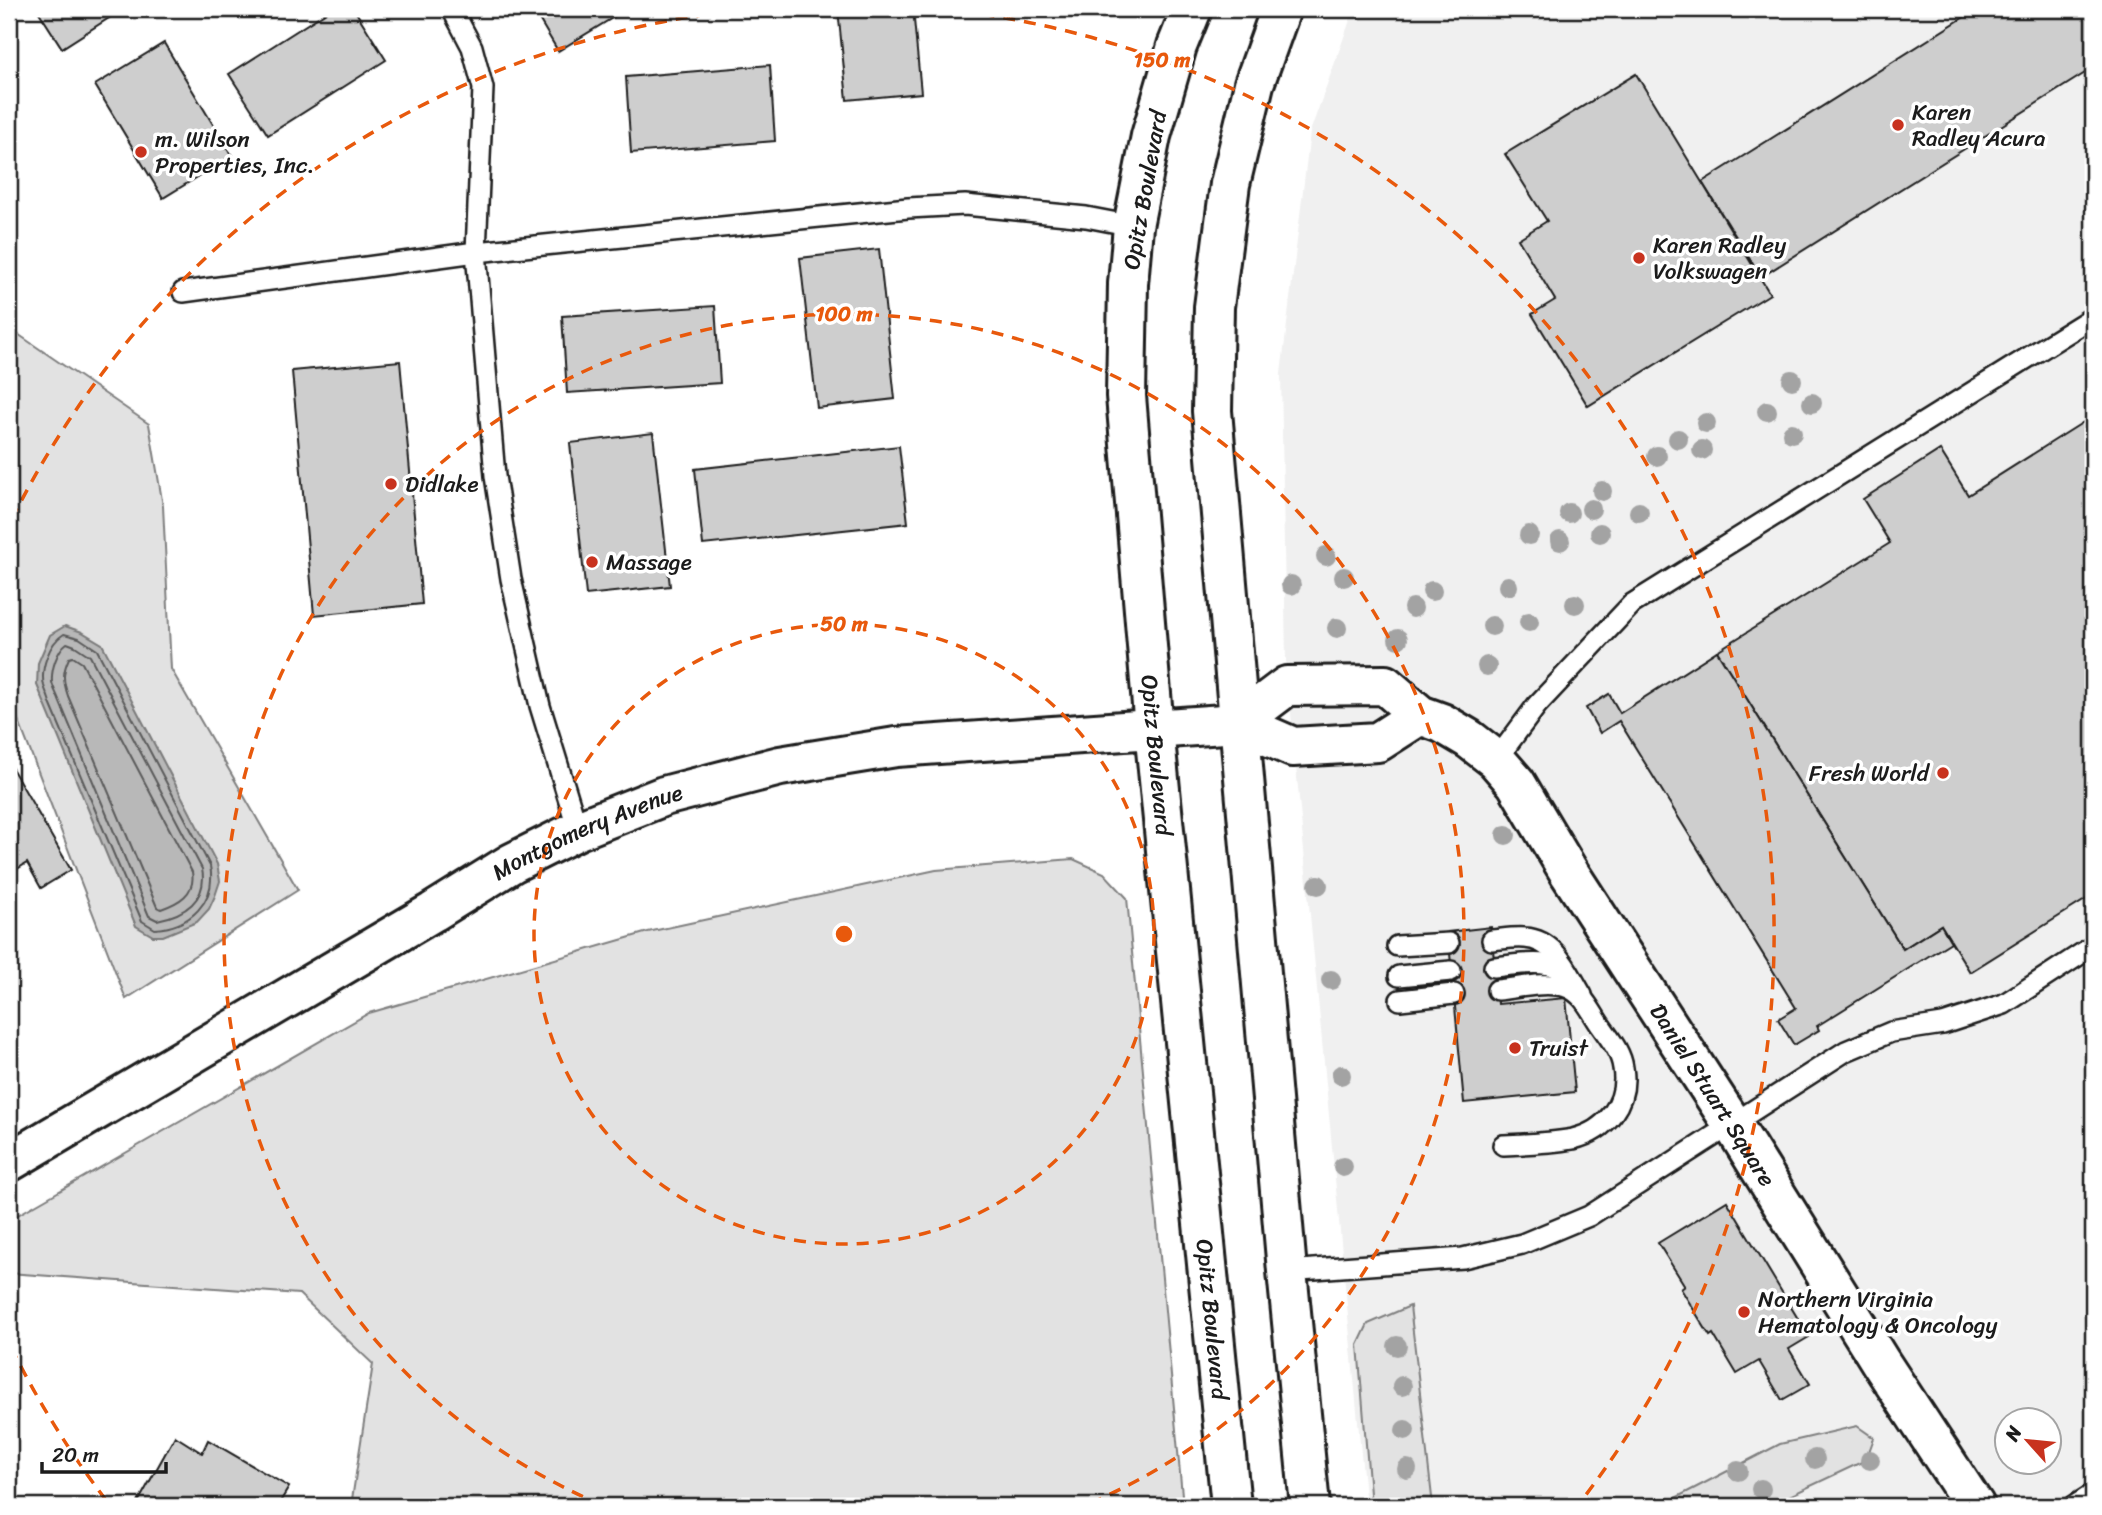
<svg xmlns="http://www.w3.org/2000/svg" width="2102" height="1515" font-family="Sriracha,sans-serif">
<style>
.built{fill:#f0f0f0;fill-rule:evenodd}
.green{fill:#e2e2e2;stroke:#7f7f7f;stroke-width:2}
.water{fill:#b8b8b8;stroke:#7a7a7a;stroke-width:2}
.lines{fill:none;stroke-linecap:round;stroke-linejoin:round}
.shore{stroke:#5a5a5a;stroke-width:2}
.building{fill:#cecece;stroke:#1c1c1c;stroke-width:2}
.lane-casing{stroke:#1c1c1c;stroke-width:24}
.street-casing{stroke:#1c1c1c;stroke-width:44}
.secondary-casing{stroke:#1c1c1c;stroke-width:44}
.lane{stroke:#fff;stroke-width:19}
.street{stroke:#fff;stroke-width:38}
.secondary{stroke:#fff;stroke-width:38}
.tree{fill:#a3a3a3}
.ring{fill:none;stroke:#e8590c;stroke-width:3.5;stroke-dasharray:12 9}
.poi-dot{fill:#c8321e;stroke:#fff;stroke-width:2.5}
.labels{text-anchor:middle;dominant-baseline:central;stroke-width:7;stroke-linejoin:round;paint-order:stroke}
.poi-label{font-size:23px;fill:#1c1c1c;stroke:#fff;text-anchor:start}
.street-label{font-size:23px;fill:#1c1c1c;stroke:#fff}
.centre{fill:#e8590c;stroke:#fff;stroke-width:3.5}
.ring-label{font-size:21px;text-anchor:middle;font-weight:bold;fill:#e8590c;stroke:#fff;stroke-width:7;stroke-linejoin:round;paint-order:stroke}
</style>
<rect width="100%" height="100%" fill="#fff"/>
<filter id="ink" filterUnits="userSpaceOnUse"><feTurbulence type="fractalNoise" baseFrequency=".0143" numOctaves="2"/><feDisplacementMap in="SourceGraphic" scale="14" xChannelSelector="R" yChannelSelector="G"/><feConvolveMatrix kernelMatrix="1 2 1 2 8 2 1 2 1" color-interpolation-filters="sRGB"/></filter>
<g filter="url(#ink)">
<path class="built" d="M 1354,9 L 2093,9 L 2093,1506 L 1366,1506 L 1286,661 L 1281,374 L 1310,132 ZM 2008,1420 L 2050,1420 L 2050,1462 L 2008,1462 Z"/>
<g class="green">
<polygon points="9,328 149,424 163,506 171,669 298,890 126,999 9,696"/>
<polygon points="1073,859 1104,873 1127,898 1183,1506 351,1506 373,1364 299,1294 9,1273 9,1220 369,1013 648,932 936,870"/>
<polygon points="1410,1306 1433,1506 1371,1506 1358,1345 1368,1324"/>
<polygon points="1857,1426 1874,1438 1866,1460 1768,1506 1660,1506 1780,1444"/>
</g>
<polygon class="water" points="65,626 82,632 102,644 217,864 220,881 215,896 209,909 197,922 163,936 153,936 136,926 37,685 38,663 50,635"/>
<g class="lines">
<g class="shore">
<path d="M 64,634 L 79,638 L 97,650 L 210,866 C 217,901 190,927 155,929 L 142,921 L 50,703 C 49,698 46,692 44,686 C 40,669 49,643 64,634 Z"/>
<path d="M 67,643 L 75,646 L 90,656 L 202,869 C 208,900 184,915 157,920 L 149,916 L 59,700 C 57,694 53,688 52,682 C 51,670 57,650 67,643 Z"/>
<path d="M 73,657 L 82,663 L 192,872 C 196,894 178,903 161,909 L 157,907 L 68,696 C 63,681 62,673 69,658 Z"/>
</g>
</g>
<g class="building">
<polygon points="37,9 123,9 62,48"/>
<polygon points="331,9 354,9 386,60 268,135 229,74"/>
<polygon points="533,9 627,9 558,51"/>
<polygon points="838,9 913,9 921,93 847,100"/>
<polygon points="1977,9 2093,9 2093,68 1761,277 1702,182"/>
<polygon points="164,43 232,156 163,198 95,85"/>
<polygon points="770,65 775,141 631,153 626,77"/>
<polygon points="1636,74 1770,294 1588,406 1532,314 1555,300 1518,239 1547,221 1505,154"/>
<polygon points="879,249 895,399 817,408 800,258"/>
<polygon points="715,306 720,383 567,393 562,316"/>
<polygon points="400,361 422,604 314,615 292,371"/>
<polygon points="2093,416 2093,895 1970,972 1941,925 1903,949 1717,651 1890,543 1863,499 1940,450 1968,495"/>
<polygon points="653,433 670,586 586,595 570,443"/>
<polygon points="899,446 908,523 703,545 695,469"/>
<polygon points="1717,651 1903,949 1941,925 1951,942 1817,1026 1819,1030 1794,1045 1778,1019 1796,1008 1619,721 1600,733 1586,708 1609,694 1620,713"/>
<polygon points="9,763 71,870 41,888 27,863 9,874"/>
<polygon points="1491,927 1498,1004 1566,998 1575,1092 1464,1103 1448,932"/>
<polygon points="1727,1201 1809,1337 1789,1349 1810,1384 1782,1400 1759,1361 1737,1374 1713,1334 1710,1336 1681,1289 1685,1286 1658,1243"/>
<polygon points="175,1436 202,1453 208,1440 289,1487 280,1502 288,1506 136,1506"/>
</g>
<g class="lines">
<defs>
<g id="lane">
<polyline points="452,9 472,47 483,88 476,252 495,476 511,579 540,706 578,830"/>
<polyline points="183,292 476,252 908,208 965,205 1086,217 1133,226"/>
<polyline points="1496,760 1537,705 1632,604 2093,317"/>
<path d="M 1492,940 C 1503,939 1515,937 1525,938 C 1556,940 1568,972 1582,995"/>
<polyline points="1397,946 1449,943"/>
<path d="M 1494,967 C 1517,965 1554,956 1569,977"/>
<polyline points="1399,976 1451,971"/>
<path d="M 1497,990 C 1518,988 1546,981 1566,987 C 1584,993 1591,1012 1601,1026 C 1610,1039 1621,1052 1623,1068 C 1629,1103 1606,1131 1573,1139 C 1550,1143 1526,1144 1503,1145"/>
<polyline points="1400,1000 1454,994"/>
<polyline points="1287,1271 1463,1258 1522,1244 1589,1216 1846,1051 1891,1032 1943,1024 2004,1004 2093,946"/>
<polyline points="2074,1506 2093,1494"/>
</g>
<g id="street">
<path id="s1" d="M 1420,715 L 1378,742 L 1293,747 L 1238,723 L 1287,686 L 1385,685 L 1420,715 L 1442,723 L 1469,739 L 1496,760 L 1516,783 L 1570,874 L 1733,1125 L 1881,1363 L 1975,1506"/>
</g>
<g id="secondary">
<path id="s2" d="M 1192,9 L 1177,46 L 1151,136 L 1133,226 L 1128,284 L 1126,396 L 1154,729 L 1231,1506"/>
<polyline points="1281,9 1254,84 1230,184 1214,307 1212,411 1287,1271 1310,1506"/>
<path id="s3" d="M 9,1162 L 433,912 L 512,863 L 578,830 L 664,796 L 780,766 L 896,747 L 1238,723"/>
</g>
</defs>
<use href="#lane" class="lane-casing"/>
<use href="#street" class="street-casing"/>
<use href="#secondary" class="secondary-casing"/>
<use href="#lane" class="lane"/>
<use href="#street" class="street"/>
<use href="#secondary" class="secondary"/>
</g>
<g class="tree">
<circle cx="1792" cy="380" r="10"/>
<circle cx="1812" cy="403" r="10"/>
<circle cx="1767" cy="411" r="10"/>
<circle cx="1706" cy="423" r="10"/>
<circle cx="1792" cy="433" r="10"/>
<circle cx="1678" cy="439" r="10"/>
<circle cx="1702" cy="450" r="10"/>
<circle cx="1657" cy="456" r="10"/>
<circle cx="1602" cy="491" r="10"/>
<circle cx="1591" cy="509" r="10"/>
<circle cx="1639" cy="512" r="10"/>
<circle cx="1569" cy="513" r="10"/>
<circle cx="1600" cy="533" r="10"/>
<circle cx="1529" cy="535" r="10"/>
<circle cx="1560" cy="541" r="10"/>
<circle cx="1326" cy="556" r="10"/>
<circle cx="1344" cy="577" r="10"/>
<circle cx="1291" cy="585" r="10"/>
<circle cx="1508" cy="586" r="10"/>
<circle cx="1432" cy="591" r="10"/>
<circle cx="1575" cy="604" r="10"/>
<circle cx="1413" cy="608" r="10"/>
<circle cx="1529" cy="622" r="10"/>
<circle cx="1492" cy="626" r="10"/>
<circle cx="1337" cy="628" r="10"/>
<circle cx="1398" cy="639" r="10"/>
<circle cx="1487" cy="666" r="10"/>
<circle cx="1506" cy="835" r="10"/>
<circle cx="1318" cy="885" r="10"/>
<circle cx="1331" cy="980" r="10"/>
<circle cx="1341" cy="1075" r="10"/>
<circle cx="1343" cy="1167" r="10"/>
<circle cx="1397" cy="1346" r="10"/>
<circle cx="1402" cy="1386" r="10"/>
<circle cx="1405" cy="1430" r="10"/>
<circle cx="1815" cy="1459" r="10"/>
<circle cx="1870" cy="1460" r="10"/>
<circle cx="1407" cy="1469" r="10"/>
<circle cx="1738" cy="1471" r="10"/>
<circle cx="1761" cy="1489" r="10"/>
</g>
</g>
<g class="ring">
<circle cx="844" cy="934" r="310"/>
<path d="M602 1505A620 620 0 1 1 1086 1505"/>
<path d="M106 1500A930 930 0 0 1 12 1349M12 519A930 930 0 0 1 747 9M941 9A930 930 0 0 1 1582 1500"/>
</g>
<g class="poi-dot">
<circle cx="1898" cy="125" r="7"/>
<circle cx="141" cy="152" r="7"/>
<circle cx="1639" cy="258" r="7"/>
<circle cx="391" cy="484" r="7"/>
<circle cx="592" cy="562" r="7"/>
<circle cx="1943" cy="773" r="7"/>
<circle cx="1515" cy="1048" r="7"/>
<circle cx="1744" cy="1312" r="7"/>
</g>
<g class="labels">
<g class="poi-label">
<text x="1912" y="112">Karen<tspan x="1912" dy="26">Radley Acura</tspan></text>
<text x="155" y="139">m. Wilson<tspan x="155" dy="26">Properties, Inc.</tspan></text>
<text x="1653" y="245">Karen Radley<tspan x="1653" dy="26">Volkswagen</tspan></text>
<text x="405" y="484">Didlake</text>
<text x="606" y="562">Massage</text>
<text x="1929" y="773" text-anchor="end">Fresh World</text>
<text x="1529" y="1048">Truist</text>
<text x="1758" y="1299">Northern Virginia<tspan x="1758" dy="26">Hematology &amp; Oncology</tspan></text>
</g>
<g class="street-label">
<text transform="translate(1145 190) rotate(-80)">Opitz Boulevard</text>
<text stroke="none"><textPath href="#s2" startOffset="756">Opitz Boulevard</textPath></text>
<text stroke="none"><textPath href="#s3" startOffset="667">Montgomery Avenue</textPath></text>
<text stroke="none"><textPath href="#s1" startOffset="889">Daniel Stuart Square</textPath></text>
<text stroke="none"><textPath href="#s2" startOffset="1323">Opitz Boulevard</textPath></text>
</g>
</g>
<circle cx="844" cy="934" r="10" class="centre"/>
<g class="ring-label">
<text x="1162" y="67">150 m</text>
<text x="844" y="321">100 m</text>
<text x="844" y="631">50 m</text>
</g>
<rect width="2102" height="1515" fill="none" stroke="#fff" stroke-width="35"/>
<rect x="18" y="18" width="2067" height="1480" fill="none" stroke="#1c1c1c" stroke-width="2.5" filter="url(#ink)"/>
<g transform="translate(2028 1441) rotate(297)"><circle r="33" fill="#ffffff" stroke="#a4a4a4" stroke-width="2"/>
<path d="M0-5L12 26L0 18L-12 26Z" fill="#c8321e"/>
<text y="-10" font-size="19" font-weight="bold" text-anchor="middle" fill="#1c1c1c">N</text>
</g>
<path d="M42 1462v10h124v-10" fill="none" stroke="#1c1c1c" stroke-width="3.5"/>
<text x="52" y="1462" font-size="21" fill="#1c1c1c" stroke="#ffffff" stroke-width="5" paint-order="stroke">20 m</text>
</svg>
